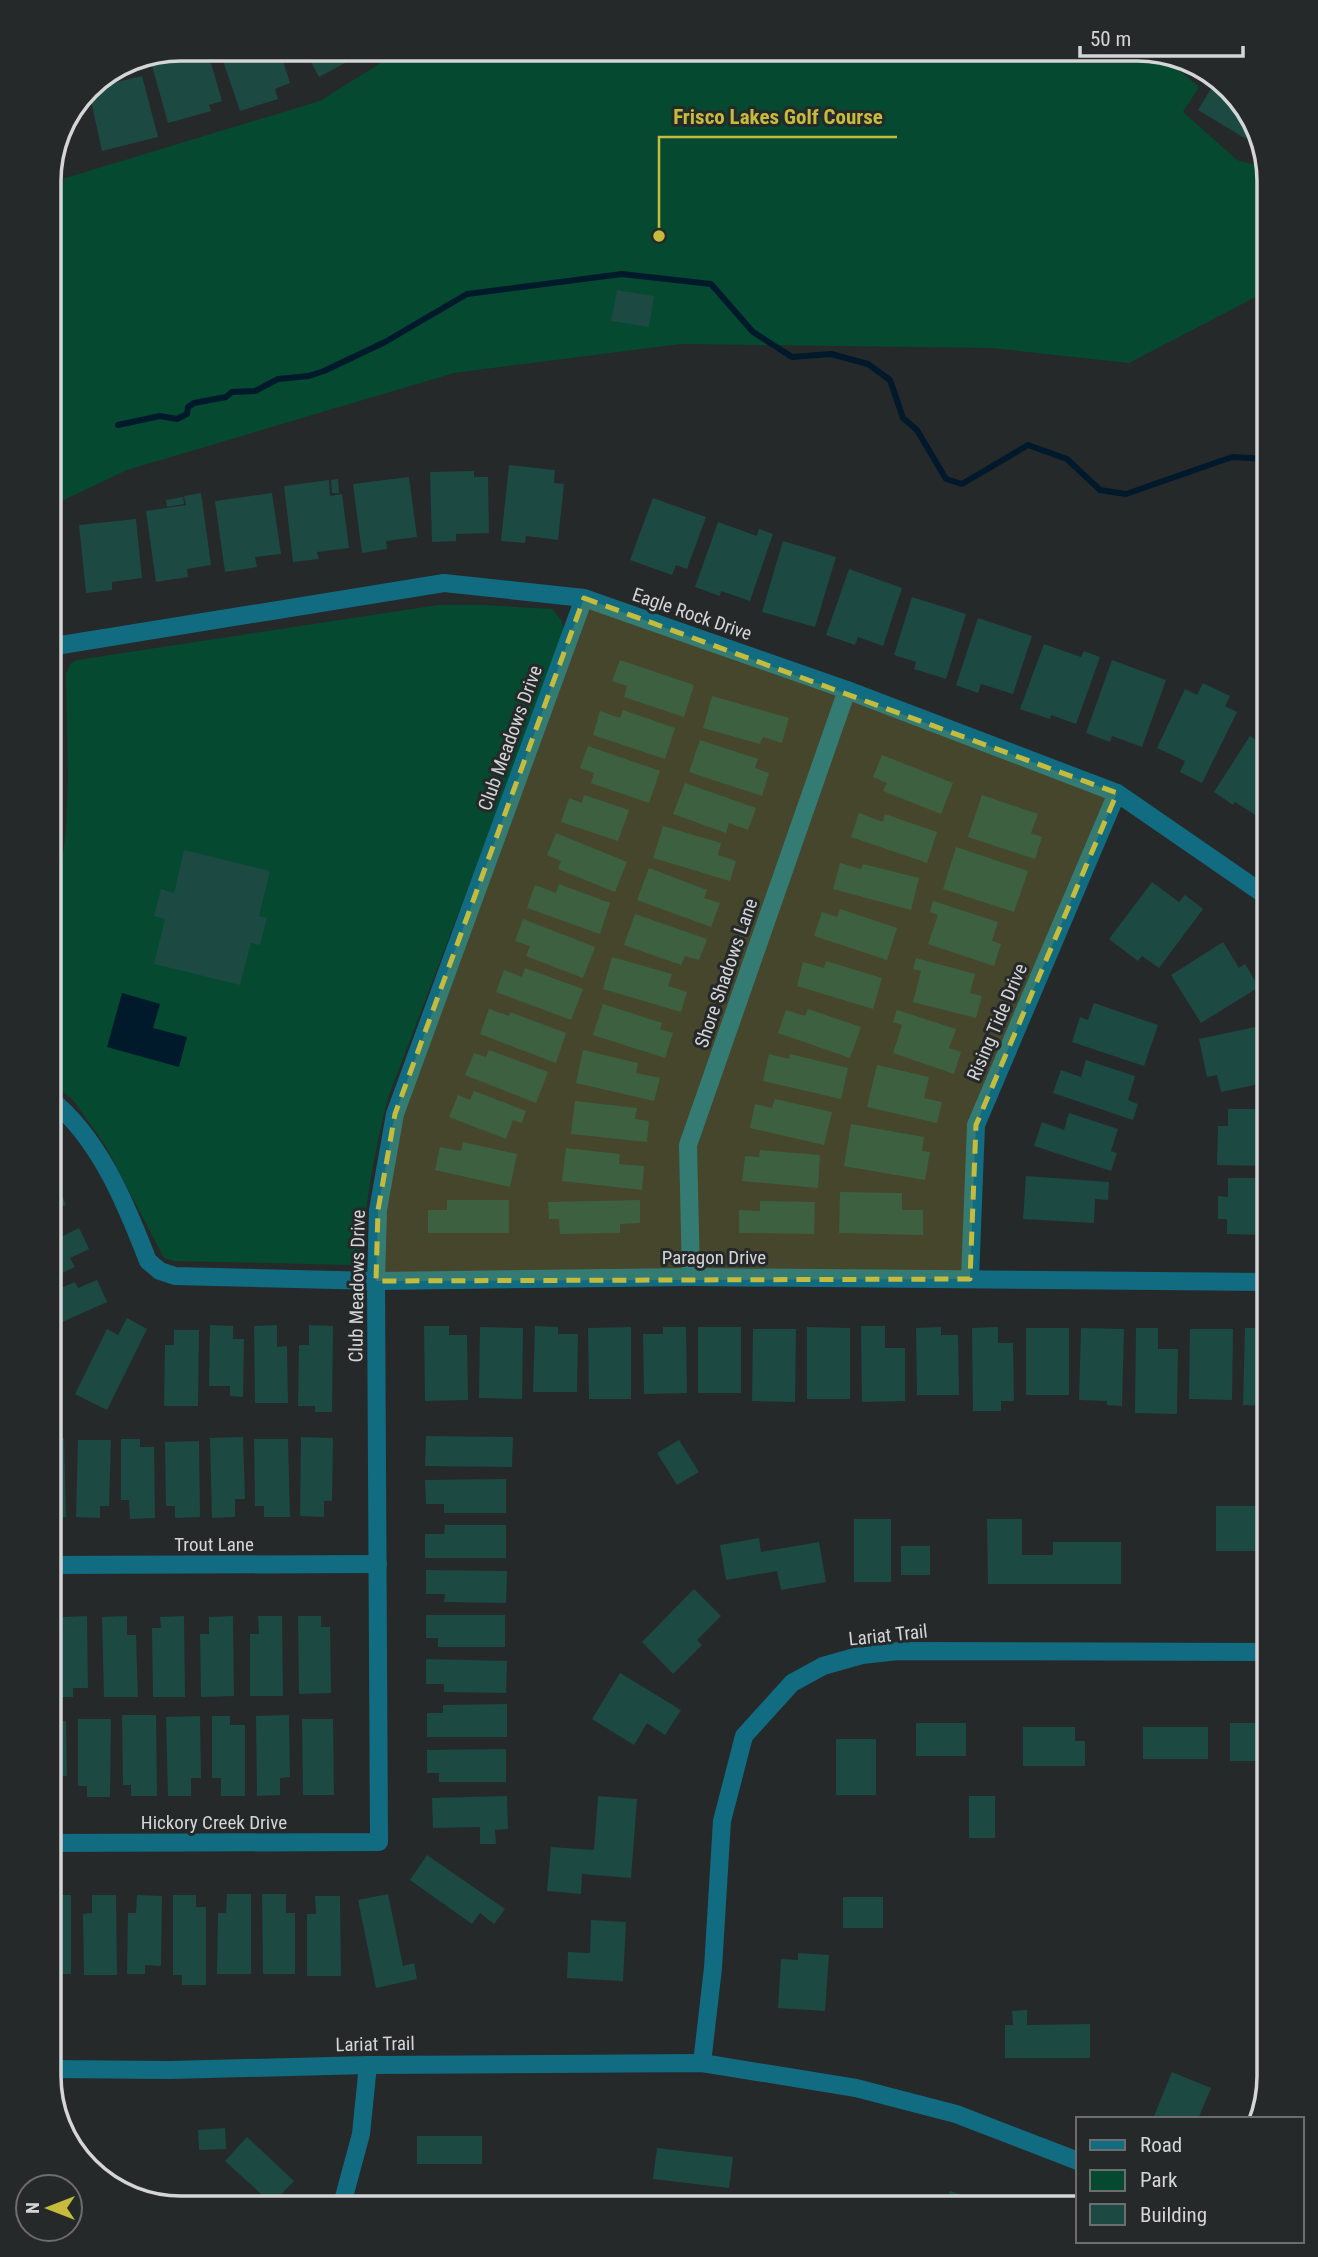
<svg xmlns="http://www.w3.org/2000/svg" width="1318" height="2257" font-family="'Roboto Condensed',sans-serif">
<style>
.green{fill:#054930}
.water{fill:#001a2b}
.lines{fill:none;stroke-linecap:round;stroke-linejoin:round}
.stream{stroke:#001a2b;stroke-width:6}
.building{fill:#1c4942}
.minor{stroke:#116c81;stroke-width:18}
.marked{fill:#c5bc3d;fill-opacity:0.2;stroke:#c5bc3d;stroke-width:5;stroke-dasharray:14 9;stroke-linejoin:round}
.labels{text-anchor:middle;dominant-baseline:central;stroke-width:6;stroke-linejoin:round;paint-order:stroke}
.street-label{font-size:19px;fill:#d4d6d6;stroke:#262929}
.rim{fill:none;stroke:#d4d6d6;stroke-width:3.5}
.leader{fill:none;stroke:#c5bc3d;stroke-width:2.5}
.callout-dot{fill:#c5bc3d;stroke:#262929;stroke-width:2.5}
.callout-label{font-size:21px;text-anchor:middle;font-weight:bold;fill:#c5bc3d;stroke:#262929;stroke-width:6;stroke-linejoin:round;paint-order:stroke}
</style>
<rect width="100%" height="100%" fill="#262929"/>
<g class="green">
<polygon points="403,49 1146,49 1160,54 1199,87 1183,112 1237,160 1266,168 1269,181 1269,290 1129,363 992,348 681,344 454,373 127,470 49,507 49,183 320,101"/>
<path d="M 438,605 L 484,605 L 552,609 L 562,621 L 564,636 L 388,1098 C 375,1150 365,1202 362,1256 L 350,1265 L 174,1261 L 164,1258 L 105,1145 L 73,1100 L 49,1081 L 49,913 L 62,862 L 66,830 L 68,778 L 66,674 L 70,664 L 77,660 Z"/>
</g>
<polygon class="water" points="122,993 160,1004 153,1028 187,1037 179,1067 107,1047"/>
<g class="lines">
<polyline class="stream" points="118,425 160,416 177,419 187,414 188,407 194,403 226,397 232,392 255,391 278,379 309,376 324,371 385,342 467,294 622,274 711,284 753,332 792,357 831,354 868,364 890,380 903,418 917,430 946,479 962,484 1028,445 1067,459 1100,490 1126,494 1232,457 1269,459"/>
</g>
<g class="building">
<polygon points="195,49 207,49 222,101 209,105 211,111 168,123 149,55 172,51 173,55"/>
<polygon points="219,49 279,49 290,83 275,89 278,99 240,111"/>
<polygon points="304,49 371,49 319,77"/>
<polygon points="142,76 158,137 102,151 88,87 116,78 117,82"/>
<polygon points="1217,79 1256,123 1246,139 1198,110"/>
<polygon points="617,290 654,296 649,327 611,321"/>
<polygon points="509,465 555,470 554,483 564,484 558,540 526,536 525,543 501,541"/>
<polygon points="474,471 474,477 488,477 489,533 456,534 456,541 432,542 430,472"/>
<polygon points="409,477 417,537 386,541 387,549 362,553 353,484"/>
<polygon points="338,479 339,493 332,493 331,480"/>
<polygon points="329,480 330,496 342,494 349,548 317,552 319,559 293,562 284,486"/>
<polygon points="201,493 211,565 187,569 188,577 156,582 146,511 186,505 184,496"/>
<polygon points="272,493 281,554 255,557 257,567 225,572 215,501"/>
<polygon points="183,497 184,504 167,507 166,500"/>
<polygon points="653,498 706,517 687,569 676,565 672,575 630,560"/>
<polygon points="136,519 142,578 112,582 112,590 86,593 79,525"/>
<polygon points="718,522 757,536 759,529 773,534 750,601 721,591 720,596 695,587"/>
<polygon points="783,541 836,557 815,627 762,612"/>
<polygon points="849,569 902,588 883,646 858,637 855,645 826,635"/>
<polygon points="912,597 966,614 946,679 914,669 916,662 894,655"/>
<polygon points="978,618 1032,636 1013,694 981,684 978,693 956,685"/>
<polygon points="1044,644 1081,657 1084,651 1100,657 1076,724 1051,715 1050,719 1020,709"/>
<polygon points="620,660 694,685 684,717 624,697 627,686 612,681"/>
<polygon points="1112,660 1166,680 1142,747 1112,736 1110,742 1086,733"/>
<polygon points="1203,683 1230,696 1225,706 1237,712 1202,783 1180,772 1185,761 1157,748 1185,689 1197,695"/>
<polygon points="712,696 789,718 782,743 763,737 760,744 703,728"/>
<polygon points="623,710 675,728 665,759 593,735 600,711 620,718"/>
<polygon points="1250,736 1269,748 1269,812 1263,820 1235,802 1233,805 1214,792"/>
<polygon points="700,740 758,759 755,768 769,773 762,796 689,772"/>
<polygon points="588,746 660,771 649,803 591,783 594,773 580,768"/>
<polygon points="882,755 953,783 941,814 883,791 887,783 873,777"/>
<polygon points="685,783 756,808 748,830 729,823 726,833 673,814"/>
<polygon points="584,795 629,810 618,841 561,822 569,798 582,803"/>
<polygon points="982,795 1038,814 1031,833 1042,837 1035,859 968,837"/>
<polygon points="859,813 883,822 885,814 937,832 927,863 851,837"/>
<polygon points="663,826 721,843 718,855 736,861 730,881 653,858"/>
<polygon points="556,833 627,862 615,892 558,869 561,861 547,855"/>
<polygon points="956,847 1028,871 1014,912 943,889"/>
<polygon points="184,850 270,871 259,916 267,918 260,945 251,943 240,985 154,964 165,919 154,916 161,889 174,893"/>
<polygon points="840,863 861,869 863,864 919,878 911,910 833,889"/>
<polygon points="649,868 707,890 704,898 720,903 711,927 637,900"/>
<polygon points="1152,882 1179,902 1185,895 1203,909 1159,968 1142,956 1138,961 1109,939"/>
<polygon points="559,884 610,903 600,934 527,908 535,885 556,893"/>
<polygon points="933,901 998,922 992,941 1001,944 994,966 928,944 938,915 930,912"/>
<polygon points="840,909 897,928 887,960 814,936 822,912 837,917"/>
<polygon points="635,914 707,939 699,960 685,956 681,965 624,945"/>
<polygon points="523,919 595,947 583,978 526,956 530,946 515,941"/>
<polygon points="1223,942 1239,968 1245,964 1259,987 1201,1023 1171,975"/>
<polygon points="612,957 672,974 668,986 687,992 681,1012 603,989"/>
<polygon points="916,958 975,974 970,993 982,996 976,1018 913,1002 921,971 913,969"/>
<polygon points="826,961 882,978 873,1009 797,986 803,962 824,968"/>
<polygon points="525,968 583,989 571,1020 496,992 504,970 522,977"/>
<polygon points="1094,1003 1158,1025 1144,1066 1072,1042 1080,1017 1088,1020"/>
<polygon points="603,1004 662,1023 660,1029 673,1033 665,1058 593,1035"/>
<polygon points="489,1009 509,1016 510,1012 566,1033 556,1063 480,1034"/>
<polygon points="808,1009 861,1027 850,1058 778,1033 786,1010 805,1016"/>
<polygon points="897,1010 956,1029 949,1048 961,1052 954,1074 893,1053 902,1025 893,1022"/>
<polygon points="1269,1024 1269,1082 1221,1092 1217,1075 1207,1077 1199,1039"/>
<polygon points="489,1050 548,1072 536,1103 465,1075 474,1053 486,1057"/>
<polygon points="583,1050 638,1063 636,1073 660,1078 654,1101 576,1083"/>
<polygon points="769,1054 789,1059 790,1054 848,1068 841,1099 763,1081"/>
<polygon points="1086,1060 1135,1076 1128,1100 1138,1104 1133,1120 1053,1093 1061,1070 1081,1077"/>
<polygon points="877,1065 929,1077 924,1098 942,1102 937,1123 867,1107"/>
<polygon points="474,1091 526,1111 522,1123 513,1120 506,1139 449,1117 458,1095 470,1100"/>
<polygon points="775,1099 832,1112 824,1145 750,1128 755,1104 772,1108"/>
<polygon points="575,1101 637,1108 635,1119 649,1121 647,1142 571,1134"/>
<polygon points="1228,1109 1269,1109 1269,1166 1217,1165 1218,1126 1228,1126"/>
<polygon points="1069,1113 1118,1129 1111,1151 1117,1153 1111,1171 1034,1146 1042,1122 1064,1130"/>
<polygon points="851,1124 924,1137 922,1151 930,1152 925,1180 844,1166"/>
<polygon points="463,1142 517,1154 510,1187 435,1170 440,1147 461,1151"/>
<polygon points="566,1148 620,1154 619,1164 644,1166 642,1190 562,1181"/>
<polygon points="760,1150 820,1155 818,1188 742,1181 745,1156 759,1157"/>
<polygon points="1026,1176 1109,1182 1108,1200 1095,1199 1094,1223 1023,1219"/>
<polygon points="1228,1178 1269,1178 1269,1235 1227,1234 1227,1219 1218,1219 1218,1196 1228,1197"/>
<polygon points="58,1186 66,1205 53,1210 58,1222 49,1226 49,1190"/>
<polygon points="840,1192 902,1193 902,1210 923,1210 923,1235 839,1233"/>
<polygon points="447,1200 509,1200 509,1233 428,1233 428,1210 447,1210"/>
<polygon points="640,1200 640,1223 620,1224 620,1233 560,1234 559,1219 549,1219 548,1202"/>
<polygon points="760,1201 815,1202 814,1234 739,1233 739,1210 760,1211"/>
<polygon points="79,1228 89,1249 70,1258 75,1267 49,1279 49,1243"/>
<polygon points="97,1280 107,1302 49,1328 49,1293 75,1282 78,1288"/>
<polygon points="127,1318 147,1329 107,1410 75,1394 107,1329 118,1335"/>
<polygon points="210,1325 233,1326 233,1339 244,1339 243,1397 230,1396 230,1386 209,1386"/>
<polygon points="277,1325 277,1347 287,1346 288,1403 255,1403 254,1326"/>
<polygon points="309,1325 333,1326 332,1412 315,1412 315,1406 298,1406 299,1345 309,1345"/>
<polygon points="424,1326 449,1326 449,1335 467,1335 468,1400 425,1401"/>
<polygon points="535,1326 558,1327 558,1334 578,1334 577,1392 533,1392"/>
<polygon points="861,1326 885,1326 885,1348 905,1348 905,1401 862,1402"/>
<polygon points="480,1327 523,1328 522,1399 479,1398"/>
<polygon points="631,1327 631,1399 589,1399 588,1328"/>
<polygon points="663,1327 686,1327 687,1393 644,1394 643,1334 663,1334"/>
<rect x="698" y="1327" width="43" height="66"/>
<polygon points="807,1327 850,1328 850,1399 807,1399"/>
<polygon points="941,1327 941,1335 958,1335 959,1395 917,1395 916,1328"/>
<polygon points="998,1327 998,1343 1013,1343 1014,1401 1001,1401 1001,1411 973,1411 972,1328"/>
<rect x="1026" y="1328" width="43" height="67"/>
<polygon points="1081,1328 1124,1329 1122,1406 1107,1405 1107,1401 1079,1400"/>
<polygon points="1136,1328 1158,1328 1158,1349 1178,1349 1177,1414 1135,1413"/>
<polygon points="1245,1328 1268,1328 1269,1406 1243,1405"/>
<polygon points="753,1329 796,1329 795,1402 752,1401"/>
<polygon points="1190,1329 1233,1329 1232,1400 1189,1399"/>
<polygon points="174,1330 199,1330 198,1406 164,1406 165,1345 174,1345"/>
<polygon points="426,1436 513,1437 512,1467 425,1466"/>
<polygon points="243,1437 245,1499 235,1499 235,1517 212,1518 210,1438"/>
<polygon points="301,1437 333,1438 332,1501 324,1501 324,1517 300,1516"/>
<polygon points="64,1438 66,1517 49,1518 49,1439"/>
<polygon points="121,1439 140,1439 140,1447 154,1447 155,1518 130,1519 129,1500 121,1500"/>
<polygon points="254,1439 288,1439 290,1517 264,1517 264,1506 255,1506"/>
<polygon points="78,1440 111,1440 109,1506 100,1506 100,1518 76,1517"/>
<polygon points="679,1440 699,1472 677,1485 657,1453"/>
<polygon points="199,1441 200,1517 175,1518 175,1506 166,1506 165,1442"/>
<polygon points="506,1479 506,1513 444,1513 444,1504 426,1504 425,1480"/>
<rect x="1216" y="1506" width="53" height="45"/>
<rect x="854" y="1519" width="37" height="63"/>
<polygon points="987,1519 1022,1519 1022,1555 1053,1555 1053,1542 1121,1542 1121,1584 988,1584"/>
<polygon points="445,1525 506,1525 506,1558 425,1558 425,1534 444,1534"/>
<polygon points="759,1538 761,1552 819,1542 826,1582 781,1590 777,1571 726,1580 720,1545"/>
<rect x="901" y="1546" width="29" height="29"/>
<polygon points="426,1570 507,1571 506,1603 444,1602 445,1594 426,1594"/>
<polygon points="694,1589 721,1616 697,1640 702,1645 673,1674 642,1642"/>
<polygon points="426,1615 505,1615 505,1647 438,1647 438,1638 426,1638"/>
<polygon points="87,1616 88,1688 73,1688 73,1697 55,1697 55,1634 63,1634 63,1617"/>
<polygon points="127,1616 127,1635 136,1635 138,1697 104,1697 102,1617"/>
<polygon points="184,1616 185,1697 153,1697 152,1628 161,1628 160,1617"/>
<polygon points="233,1616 234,1696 201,1697 200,1634 209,1634 209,1617"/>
<polygon points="258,1616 282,1616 283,1696 250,1696 250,1634 259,1634"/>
<polygon points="298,1616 321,1616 321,1627 330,1627 331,1693 299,1694"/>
<polygon points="426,1659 507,1661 506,1693 444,1692 444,1684 426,1684"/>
<polygon points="620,1673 681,1710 665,1735 647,1723 634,1745 592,1719"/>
<polygon points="507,1704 507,1737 427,1737 427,1713 443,1713 443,1705"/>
<polygon points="122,1715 156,1715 157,1796 131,1796 131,1785 123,1785"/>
<polygon points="289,1715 290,1777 280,1778 280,1795 257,1796 256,1716"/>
<polygon points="200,1716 201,1778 191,1778 191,1796 168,1796 166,1717"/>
<polygon points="212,1716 230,1716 230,1725 245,1725 245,1796 221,1796 221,1778 212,1778"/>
<polygon points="78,1719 111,1719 110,1797 87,1797 87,1786 78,1786"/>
<polygon points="302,1719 333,1719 334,1795 303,1795"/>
<polygon points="49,1721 66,1721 67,1776 57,1776 57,1796 49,1797"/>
<rect x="916" y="1723" width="50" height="33"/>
<rect x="1230" y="1723" width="39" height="38"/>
<polygon points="1023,1727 1075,1727 1075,1741 1085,1741 1085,1766 1023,1766"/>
<rect x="1143" y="1727" width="65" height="32"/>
<rect x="836" y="1739" width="40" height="56"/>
<polygon points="506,1749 506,1782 439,1782 439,1773 427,1773 427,1750"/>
<polygon points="507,1796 508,1829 495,1830 496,1844 480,1844 480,1827 433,1828 432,1798"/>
<polygon points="598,1796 637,1799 631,1878 582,1874 581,1894 547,1891 551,1847 594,1850"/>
<rect x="969" y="1796" width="26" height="42"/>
<polygon points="427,1855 505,1909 494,1924 480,1913 472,1924 410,1880"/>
<polygon points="227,1894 251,1894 251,1974 217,1974 218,1913 226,1913"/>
<polygon points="262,1894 286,1894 286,1913 295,1913 295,1974 263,1974"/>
<polygon points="388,1894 403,1966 414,1963 417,1979 376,1988 358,1900"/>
<rect x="49" y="1895" width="22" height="79"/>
<polygon points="92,1895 116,1895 117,1975 84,1975 83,1914 92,1913"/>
<polygon points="137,1895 162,1896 161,1966 145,1965 145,1974 127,1974 128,1913 136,1913"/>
<polygon points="173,1895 196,1895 196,1907 206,1907 206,1985 182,1985 182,1975 173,1975"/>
<polygon points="315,1896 340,1896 341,1976 307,1976 307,1914 316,1914"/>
<rect x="843" y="1897" width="40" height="31"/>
<polygon points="591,1920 626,1922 623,1981 567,1978 568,1952 590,1953"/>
<polygon points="798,1953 829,1955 825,2011 778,2008 781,1959 798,1960"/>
<polygon points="1027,2010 1027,2025 1090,2024 1090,2058 1005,2058 1005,2025 1013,2025 1012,2011"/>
<polygon points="1172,2072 1211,2088 1198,2119 1161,2119 1154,2116"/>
<polygon points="225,2128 226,2149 199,2150 198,2130"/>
<rect x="417" y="2136" width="65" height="28"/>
<polygon points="247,2137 294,2181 272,2204 225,2161"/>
<polygon points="657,2148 733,2157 729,2188 653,2179"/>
<polygon points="950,2191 974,2199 971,2208 944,2208"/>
</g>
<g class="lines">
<g class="minor">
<polyline points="49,647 444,583 584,598 847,690 1117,793 1265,895 1269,902"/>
<polyline points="49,789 49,684"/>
<path d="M 49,1098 C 99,1137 126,1204 148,1261 L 160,1271 L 175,1276 L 376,1281 L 691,1277 L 1269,1282"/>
<polyline points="691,1277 688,1145 847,690"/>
<polyline points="970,1279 976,1125 1117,793"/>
<polyline points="49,1565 378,1564"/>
<polyline points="49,1843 379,1842 376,1281 378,1210 395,1114 584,598"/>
<polyline points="702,2063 713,1968 722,1821 744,1736 792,1683 823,1666 862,1655 898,1651 1269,1652"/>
<polyline points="49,2069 170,2070 368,2065 702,2063 856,2088 956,2114 1078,2161"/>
<polyline points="341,2208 361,2134 368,2065"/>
</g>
</g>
<path class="marked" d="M 584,598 L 1117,793 L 976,1125 L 970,1279 L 376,1281 L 378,1210 L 395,1114 Z"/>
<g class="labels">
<g class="street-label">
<text transform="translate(692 614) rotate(19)">Eagle Rock Drive</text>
<text transform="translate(510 738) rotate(-70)">Club Meadows Drive</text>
<text transform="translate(726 973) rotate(-71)">Shore Shadows Lane</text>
<text transform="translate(997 1022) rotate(-67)">Rising Tide Drive</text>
<text x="714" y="1257">Paragon Drive</text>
<text transform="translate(357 1286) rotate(-89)">Club Meadows Drive</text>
<text x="214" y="1544">Trout Lane</text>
<text transform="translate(888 1635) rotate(-6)">Lariat Trail</text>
<text x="214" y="1822">Hickory Creek Drive</text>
<text transform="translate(375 2044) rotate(-1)">Lariat Trail</text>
</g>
</g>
<path d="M0 0H1318V2257H0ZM181 61H1137A120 120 0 0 1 1257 181V2076A120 120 0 0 1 1137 2196H181A120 120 0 0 1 61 2076V181A120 120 0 0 1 181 61Z" fill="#262929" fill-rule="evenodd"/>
<path class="rim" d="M181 61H1137A120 120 0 0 1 1257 181V2076A120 120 0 0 1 1137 2196H181A120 120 0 0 1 61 2076V181A120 120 0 0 1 181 61Z"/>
<path class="leader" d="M659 236L659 137H897"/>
<circle class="callout-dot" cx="659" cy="236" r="7"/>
<g class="callout-label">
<text x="778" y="124">Frisco Lakes Golf Course</text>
</g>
<rect x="1076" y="2117" width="228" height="126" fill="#262929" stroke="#6c6e6e" stroke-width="2"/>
<rect x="1090" y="2140" width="35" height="10" fill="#116c81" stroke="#6c6e6e" stroke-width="2"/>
<text x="1140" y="2152" font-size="21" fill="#d4d6d6">Road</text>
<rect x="1090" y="2170" width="35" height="21" fill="#054930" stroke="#6c6e6e" stroke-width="2"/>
<text x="1140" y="2187" font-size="21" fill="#d4d6d6">Park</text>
<rect x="1090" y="2204" width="35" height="21" fill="#1c4942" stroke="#6c6e6e" stroke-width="2"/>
<text x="1140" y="2222" font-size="21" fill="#d4d6d6">Building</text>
<g transform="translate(49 2208) rotate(270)"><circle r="33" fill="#262929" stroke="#6c6e6e" stroke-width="2"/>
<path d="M0-5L12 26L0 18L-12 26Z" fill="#c5bc3d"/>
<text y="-10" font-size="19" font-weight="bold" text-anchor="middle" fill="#d4d6d6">N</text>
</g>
<path d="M1080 46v10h163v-10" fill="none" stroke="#d4d6d6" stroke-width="3.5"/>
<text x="1090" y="46" font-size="21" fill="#d4d6d6" stroke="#262929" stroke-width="5" paint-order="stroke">50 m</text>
</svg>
